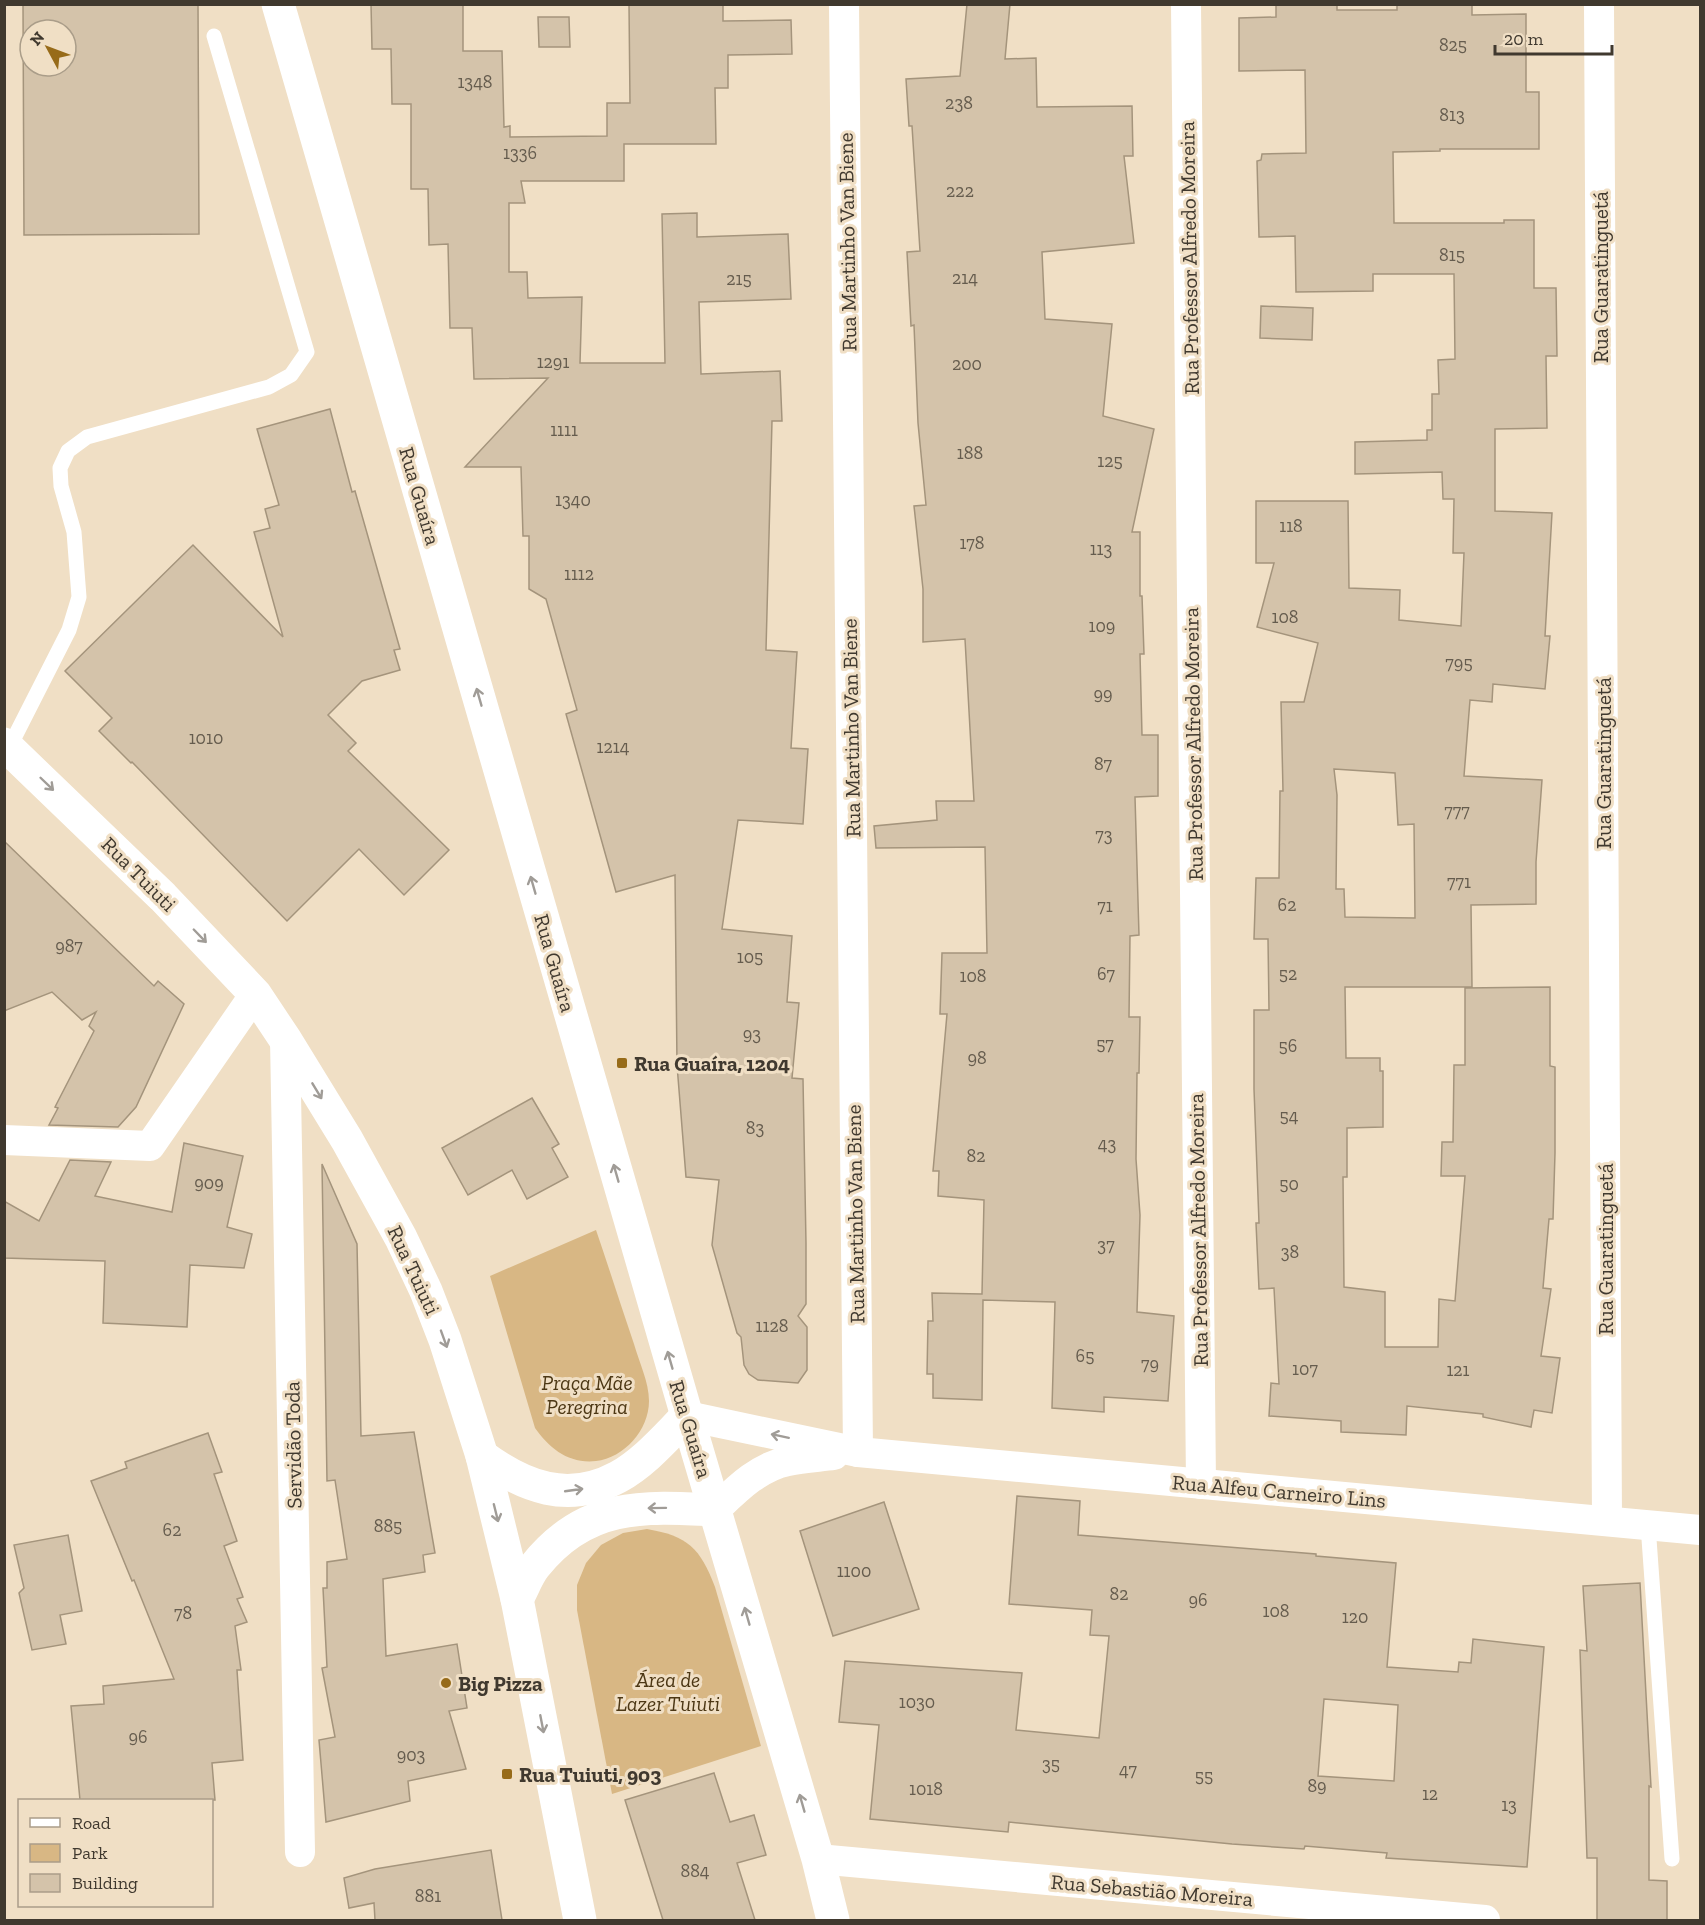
<svg xmlns="http://www.w3.org/2000/svg" width="1705" height="1925" font-family="'Zilla Slab',serif">
<style>
.green{fill:#d8b784}
.building{fill:#d4c3aa;stroke:#a4947c;stroke-width:1.5;fill-rule:evenodd}
.lines{fill:none;stroke-linecap:round;stroke-linejoin:round}
.service{stroke:#fff;stroke-width:15}
.minor{stroke:#fff;stroke-width:30}
.primary{stroke:#fff;stroke-width:33}
.oneway{stroke:#a09c97}
.poi-dot{fill:#976b19;stroke:#f0dfc5;stroke-width:2}
.labels{text-anchor:middle;dominant-baseline:central;stroke-width:6;stroke-linejoin:round;paint-order:stroke}
.number-label{font-size:18px;fill:#655c4e}
.street-label{font-size:21px;fill:#40392f;stroke:#f0dfc5}
.poi-label{font-size:21px;font-weight:bold;fill:#40392f;stroke:#f0dfc5;text-anchor:start}
.park-label{font-size:21px;font-style:italic;fill:#4c3714;stroke:#f0dfc5}
</style>
<rect width="100%" height="100%" fill="#f0dfc5"/>
<g class="green">
<path d="M 596,1230 C 609,1268 621,1306 634,1344 C 639,1362 649,1382 649,1401 C 649,1430 624,1458 596,1461 C 569,1464 550,1449 535,1428 L 490,1276 Z"/>
<path d="M 647,1529 C 688,1536 700,1548 715,1587 L 761,1746 L 612,1794 L 577,1610 L 577,1585 L 586,1563 L 601,1545 L 623,1533 Z"/>
</g>
<g class="building">
<path d="M 23,4 L 198,4 L 199,234 L 24,235 ZM 30,30 L 66,30 L 66,66 L 30,66 Z"/>
<polygon points="371,4 463,4 463,51 502,51 504,127 510,126 510,137 607,136 607,103 630,103 629,4 723,4 723,21 791,20 792,54 728,55 728,88 715,88 716,144 624,144 624,181 521,181 525,203 509,203 509,272 527,272 528,298 582,297 580,363 665,363 662,214 697,213 697,237 788,234 791,299 699,302 701,374 780,371 782,421 772,421 766,650 797,652 791,748 808,749 803,824 738,820 722,929 792,936 787,1002 799,1003 792,1078 803,1079 806,1243 806,1304 798,1316 807,1327 807,1370 798,1383 758,1380 749,1374 744,1365 741,1337 737,1333 712,1245 719,1180 686,1177 677,1065 675,875 616,892 566,714 577,710 546,599 529,589 529,536 523,536 521,467 465,467 548,378 474,379 472,328 450,328 448,244 429,245 428,189 411,189 411,104 392,104 391,49 372,49"/>
<polygon points="967,4 1010,4 1005,59 1036,58 1037,107 1132,106 1133,156 1124,156 1134,243 1042,252 1045,319 1112,324 1103,416 1154,429 1132,532 1140,532 1140,596 1142,596 1144,654 1140,654 1142,735 1158,735 1158,796 1135,797 1139,935 1130,936 1129,1017 1140,1017 1139,1073 1137,1073 1136,1159 1140,1215 1137,1312 1174,1316 1168,1401 1104,1397 1104,1412 1052,1408 1055,1302 983,1300 982,1400 933,1398 933,1374 927,1374 928,1321 933,1321 932,1293 982,1294 984,1200 938,1196 939,1171 933,1171 947,1014 940,1014 942,953 987,953 985,847 876,848 874,826 937,820 936,801 974,801 965,639 923,642 923,589 914,506 926,505 918,423 914,325 911,326 907,252 920,251 912,126 909,126 906,79 960,76"/>
<path d="M 1276,4 L 1337,4 L 1337,10 L 1397,10 L 1397,4 L 1472,4 L 1472,15 L 1526,14 L 1526,92 L 1539,92 L 1539,149 L 1440,149 L 1440,151 L 1393,152 L 1394,223 L 1504,223 L 1504,220 L 1534,220 L 1534,288 L 1556,288 L 1557,356 L 1546,356 L 1547,428 L 1495,429 L 1495,511 L 1552,513 L 1545,636 L 1550,636 L 1545,689 L 1493,684 L 1492,702 L 1470,700 L 1464,776 L 1542,780 L 1536,862 L 1536,904 L 1471,905 L 1472,987 L 1345,987 L 1346,1058 L 1380,1058 L 1380,1071 L 1383,1071 L 1383,1127 L 1347,1128 L 1347,1177 L 1343,1177 L 1344,1287 L 1385,1292 L 1385,1347 L 1438,1347 L 1439,1299 L 1455,1301 L 1465,1176 L 1441,1176 L 1442,1142 L 1453,1142 L 1454,1065 L 1465,1065 L 1465,988 L 1550,987 L 1550,1066 L 1555,1067 L 1555,1153 L 1553,1219 L 1549,1219 L 1543,1288 L 1551,1289 L 1541,1356 L 1560,1358 L 1552,1413 L 1534,1410 L 1531,1427 L 1483,1417 L 1483,1414 L 1407,1406 L 1406,1435 L 1341,1432 L 1341,1421 L 1269,1416 L 1271,1383 L 1279,1384 L 1274,1288 L 1259,1289 L 1256,1223 L 1259,1223 L 1254,1089 L 1254,1010 L 1269,1010 L 1268,939 L 1254,939 L 1256,878 L 1279,878 L 1280,791 L 1283,791 L 1281,702 L 1304,702 L 1318,643 L 1257,627 L 1274,563 L 1256,563 L 1256,501 L 1348,501 L 1349,588 L 1400,590 L 1399,620 L 1461,626 L 1464,553 L 1453,553 L 1454,499 L 1443,499 L 1442,472 L 1355,474 L 1355,442 L 1427,440 L 1427,430 L 1432,430 L 1432,394 L 1439,394 L 1438,360 L 1455,359 L 1454,274 L 1373,274 L 1373,291 L 1296,292 L 1295,236 L 1259,237 L 1257,161 L 1261,160 L 1262,154 L 1306,153 L 1305,70 L 1239,71 L 1239,18 L 1276,17 ZM 1334,769 L 1395,773 L 1398,825 L 1414,824 L 1415,918 L 1345,917 L 1344,889 L 1336,889 L 1337,795 Z"/>
<polygon points="538,17 569,17 570,47 539,47"/>
<polygon points="1261,306 1313,308 1312,340 1260,338"/>
<polygon points="330,409 352,492 355,491 400,649 394,650 400,670 362,681 328,715 356,743 348,751 449,850 404,895 359,849 287,921 132,762 131,763 99,731 112,718 65,671 193,545 283,637 254,532 270,528 265,509 279,505 257,429"/>
<polygon points="4,841 154,986 158,981 184,1004 136,1107 118,1127 49,1125 58,1108 55,1107 94,1031 89,1026 96,1012 82,1020 52,992 4,1011"/>
<polygon points="532,1098 559,1144 552,1148 568,1177 527,1199 512,1170 468,1195 442,1148"/>
<polygon points="184,1143 243,1156 227,1227 252,1234 244,1268 190,1265 187,1327 103,1323 105,1261 4,1258 4,1201 39,1221 70,1160 111,1162 95,1196 172,1212"/>
<polygon points="322,1164 357,1244 361,1436 414,1432 435,1553 423,1555 425,1572 383,1579 386,1656 457,1644 467,1708 449,1711 466,1769 408,1781 410,1801 326,1822 319,1740 335,1737 322,1668 327,1667 323,1588 327,1588 327,1562 347,1559 335,1480 327,1481"/>
<polygon points="208,1433 222,1472 214,1474 237,1541 224,1546 243,1597 237,1599 247,1622 235,1626 241,1670 237,1670 243,1760 212,1763 215,1800 80,1800 71,1706 104,1704 103,1686 174,1679 134,1580 132,1581 91,1481 127,1468 125,1462"/>
<path d="M 1017,1496 L 1080,1501 L 1078,1535 L 1316,1554 L 1316,1556 L 1396,1563 L 1387,1667 L 1458,1672 L 1459,1662 L 1471,1663 L 1473,1639 L 1544,1647 L 1527,1867 L 1386,1858 L 1387,1853 L 1305,1846 L 1304,1849 L 1232,1844 L 1009,1822 L 1008,1832 L 870,1819 L 879,1725 L 839,1722 L 845,1661 L 1022,1673 L 1016,1730 L 1099,1738 L 1109,1636 L 1090,1635 L 1092,1610 L 1009,1604 ZM 1324,1699 L 1398,1705 L 1394,1781 L 1318,1776 Z"/>
<polygon points="884,1502 919,1609 833,1636 800,1531"/>
<polygon points="68,1535 82,1611 60,1615 66,1644 32,1650 19,1593 24,1588 14,1545"/>
<polygon points="1640,1583 1651,1787 1649,1786 1649,1880 1667,1881 1667,1920 1597,1920 1597,1858 1587,1858 1580,1650 1587,1651 1583,1586"/>
<polygon points="714,1773 730,1822 754,1815 766,1855 737,1863 755,1920 663,1920 625,1800"/>
<polygon points="491,1850 502,1920 375,1920 374,1903 349,1908 344,1878 375,1869"/>
</g>
<g class="lines">
<g class="service">
<polyline points="9,748 69,630 79,597 74,532 61,486 60,468 68,451 87,437 269,387 291,375 307,352 214,36"/>
<polyline points="1648,1525 1672,1859"/>
</g>
<g class="minor">
<polyline points="844,4 858,1452"/>
<polyline points="1186,4 1201,1484"/>
<polyline points="1599,4 1607,1521"/>
<polyline points="285,1039 300,1852"/>
<polyline points="4,1140 150,1146 255,994"/>
<polyline points="687,1416 858,1452 1700,1530"/>
<path d="M 715,1510 C 736,1490 758,1467 788,1461 C 803,1458 819,1457 834,1455"/>
<polyline points="818,1859 1485,1920"/>
</g>
<g class="primary">
<polyline points="278,4 687,1416 818,1859 833,1920"/>
<polyline points="4,744 163,897 255,994 285,1039 347,1140 401,1238 426,1291 445,1340 482,1456 517,1599 580,1920"/>
<path d="M 482,1456 C 524,1487 568,1504 618,1477 C 644,1463 666,1437 687,1416"/>
<path d="M 517,1599 C 523,1589 527,1576 535,1566 C 585,1503 642,1506 715,1510"/>
</g>
</g>
<defs><path id="oneway-shaft" d="M-6 0H5M1.5-3L5.5 0L1.5 3" fill="none" stroke-width="1.6" stroke-linecap="round" stroke-linejoin="round" transform="scale(1.5)"/></defs>
<g class="oneway">
<use href="#oneway-shaft" transform="translate(479 697) rotate(-106)"/>
<use href="#oneway-shaft" transform="translate(47 784) rotate(44)"/>
<use href="#oneway-shaft" transform="translate(533 885) rotate(-106)"/>
<use href="#oneway-shaft" transform="translate(200 936) rotate(46)"/>
<use href="#oneway-shaft" transform="translate(317 1091) rotate(59)"/>
<use href="#oneway-shaft" transform="translate(616 1173) rotate(-106)"/>
<use href="#oneway-shaft" transform="translate(444 1339) rotate(70)"/>
<use href="#oneway-shaft" transform="translate(670 1360) rotate(-106)"/>
<use href="#oneway-shaft" transform="translate(780 1436) rotate(-168)"/>
<use href="#oneway-shaft" transform="translate(574 1490) rotate(-8)"/>
<use href="#oneway-shaft" transform="translate(657 1508) rotate(179)"/>
<use href="#oneway-shaft" transform="translate(496 1513) rotate(76)"/>
<use href="#oneway-shaft" transform="translate(747 1616) rotate(-106)"/>
<use href="#oneway-shaft" transform="translate(542 1724) rotate(79)"/>
<use href="#oneway-shaft" transform="translate(802 1803) rotate(-106)"/>
</g>
<g class="poi-dot">
<rect x="616" y="1057" width="12" height="12" rx="3"/>
<circle cx="446" cy="1683" r="6"/>
<rect x="501" y="1768" width="12" height="12" rx="3"/>
</g>
<g class="labels">
<g class="number-label">
<text x="1453" y="45">825</text>
<text x="475" y="82">1348</text>
<text x="959" y="103">238</text>
<text x="1452" y="115">813</text>
<text x="520" y="153">1336</text>
<text x="960" y="191">222</text>
<text x="1452" y="255">815</text>
<text x="965" y="278">214</text>
<text x="739" y="279">215</text>
<text x="553" y="362">1291</text>
<text x="967" y="364">200</text>
<text x="564" y="430">1111</text>
<text x="970" y="453">188</text>
<text x="1110" y="461">125</text>
<text x="573" y="500">1340</text>
<text x="1291" y="526">118</text>
<text x="972" y="543">178</text>
<text x="1101" y="549">113</text>
<text x="579" y="574">1112</text>
<text x="1285" y="617">108</text>
<text x="1102" y="626">109</text>
<text x="1459" y="663">795</text>
<text x="1103" y="694">99</text>
<text x="206" y="738">1010</text>
<text x="613" y="747">1214</text>
<text x="1103" y="764">87</text>
<text x="1457" y="811">777</text>
<text x="1104" y="835">73</text>
<text x="1459" y="882">771</text>
<text x="1287" y="905">62</text>
<text x="1105" y="906">71</text>
<text x="69" y="946">987</text>
<text x="750" y="957">105</text>
<text x="1106" y="974">67</text>
<text x="1288" y="974">52</text>
<text x="973" y="976">108</text>
<text x="752" y="1034">93</text>
<text x="1105" y="1044">57</text>
<text x="1288" y="1046">56</text>
<text x="977" y="1058">98</text>
<text x="1289" y="1116">54</text>
<text x="755" y="1128">83</text>
<text x="1107" y="1144">43</text>
<text x="976" y="1156">82</text>
<text x="209" y="1183">909</text>
<text x="1289" y="1184">50</text>
<text x="1106" y="1245">37</text>
<text x="1290" y="1252">38</text>
<text x="772" y="1326">1128</text>
<text x="1085" y="1356">65</text>
<text x="1150" y="1364">79</text>
<text x="1305" y="1369">107</text>
<text x="1458" y="1370">121</text>
<text x="388" y="1526">885</text>
<text x="172" y="1530">62</text>
<text x="854" y="1571">1100</text>
<text x="1119" y="1594">82</text>
<text x="1198" y="1600">96</text>
<text x="1276" y="1611">108</text>
<text x="183" y="1613">78</text>
<text x="1355" y="1617">120</text>
<text x="917" y="1702">1030</text>
<text x="138" y="1737">96</text>
<text x="411" y="1755">903</text>
<text x="1051" y="1764">35</text>
<text x="1128" y="1770">47</text>
<text x="1204" y="1776">55</text>
<text x="1317" y="1786">89</text>
<text x="926" y="1789">1018</text>
<text x="1430" y="1794">12</text>
<text x="1509" y="1805">13</text>
<text x="695" y="1871">884</text>
<text x="428" y="1896">881</text>
</g>
<g class="street-label">
<text transform="translate(847 242) rotate(-91)">Rua Martinho Van Biene</text>
<text transform="translate(1189 258) rotate(-91)">Rua Professor Alfredo Moreira</text>
<text transform="translate(1600 277) rotate(-90)">Rua Guaratinguetá</text>
<text transform="translate(420 496) rotate(74)">Rua Guaíra</text>
<text transform="translate(851 728) rotate(-91)">Rua Martinho Van Biene</text>
<text transform="translate(1193 744) rotate(-91)">Rua Professor Alfredo Moreira</text>
<text transform="translate(1603 763) rotate(-90)">Rua Guaratinguetá</text>
<text transform="translate(139 874) rotate(45)">Rua Tuiuti</text>
<text transform="translate(555 963) rotate(74)">Rua Guaíra</text>
<text transform="translate(855 1214) rotate(-91)">Rua Martinho Van Biene</text>
<text transform="translate(1198 1230) rotate(-91)">Rua Professor Alfredo Moreira</text>
<text transform="translate(1605 1249) rotate(-90)">Rua Guaratinguetá</text>
<text transform="translate(414 1270) rotate(65)">Rua Tuiuti</text>
<text transform="translate(691 1429) rotate(73)">Rua Guaíra</text>
<text transform="translate(293 1445) rotate(-91)">Servidão Toda</text>
<text transform="translate(1279 1491) rotate(5)">Rua Alfeu Carneiro Lins</text>
<text transform="translate(1152 1890) rotate(5)">Rua Sebastião Moreira</text>
</g>
<g class="poi-label">
<text x="634" y="1063">Rua Guaíra, 1204</text>
<text x="458" y="1683">Big Pizza</text>
<text x="519" y="1774">Rua Tuiuti, 903</text>
</g>
<g class="park-label">
<text x="587" y="1382">Praça Mãe<tspan x="587" dy="24">Peregrina</tspan></text>
<text x="668" y="1679">Área de<tspan x="668" dy="24">Lazer Tuiuti</tspan></text>
</g>
</g>
<rect width="1705" height="1925" fill="none" stroke="#40392f" stroke-width="12"/>
<rect x="18" y="1799" width="195" height="108" fill="#f0dfc5" stroke="#aa9d89" stroke-width="1.5"/>
<rect x="30" y="1818" width="30" height="9" fill="#ffffff" stroke="#aa9d89" stroke-width="1.5"/>
<text x="72" y="1829" font-size="18" fill="#40392f">Road</text>
<rect x="30" y="1844" width="30" height="18" fill="#d8b784" stroke="#aa9d89" stroke-width="1.5"/>
<text x="72" y="1859" font-size="18" fill="#40392f">Park</text>
<rect x="30" y="1874" width="30" height="18" fill="#d4c3aa" stroke="#aa9d89" stroke-width="1.5"/>
<text x="72" y="1889" font-size="18" fill="#40392f">Building</text>
<g transform="translate(48 48) rotate(311)"><circle r="28" fill="#f0dfc5" stroke="#aa9d89" stroke-width="1.5"/>
<path d="M0-4.5L10 22L0 15L-10 22Z" fill="#976b19"/>
<text y="-9" font-size="16" font-weight="bold" text-anchor="middle" fill="#40392f">N</text>
</g>
<path d="M1495 45v9h117v-9" fill="none" stroke="#40392f" stroke-width="3"/>
<text x="1504" y="45" font-size="18" fill="#40392f" stroke="#f0dfc5" stroke-width="4.5" paint-order="stroke">20 m</text>
</svg>
